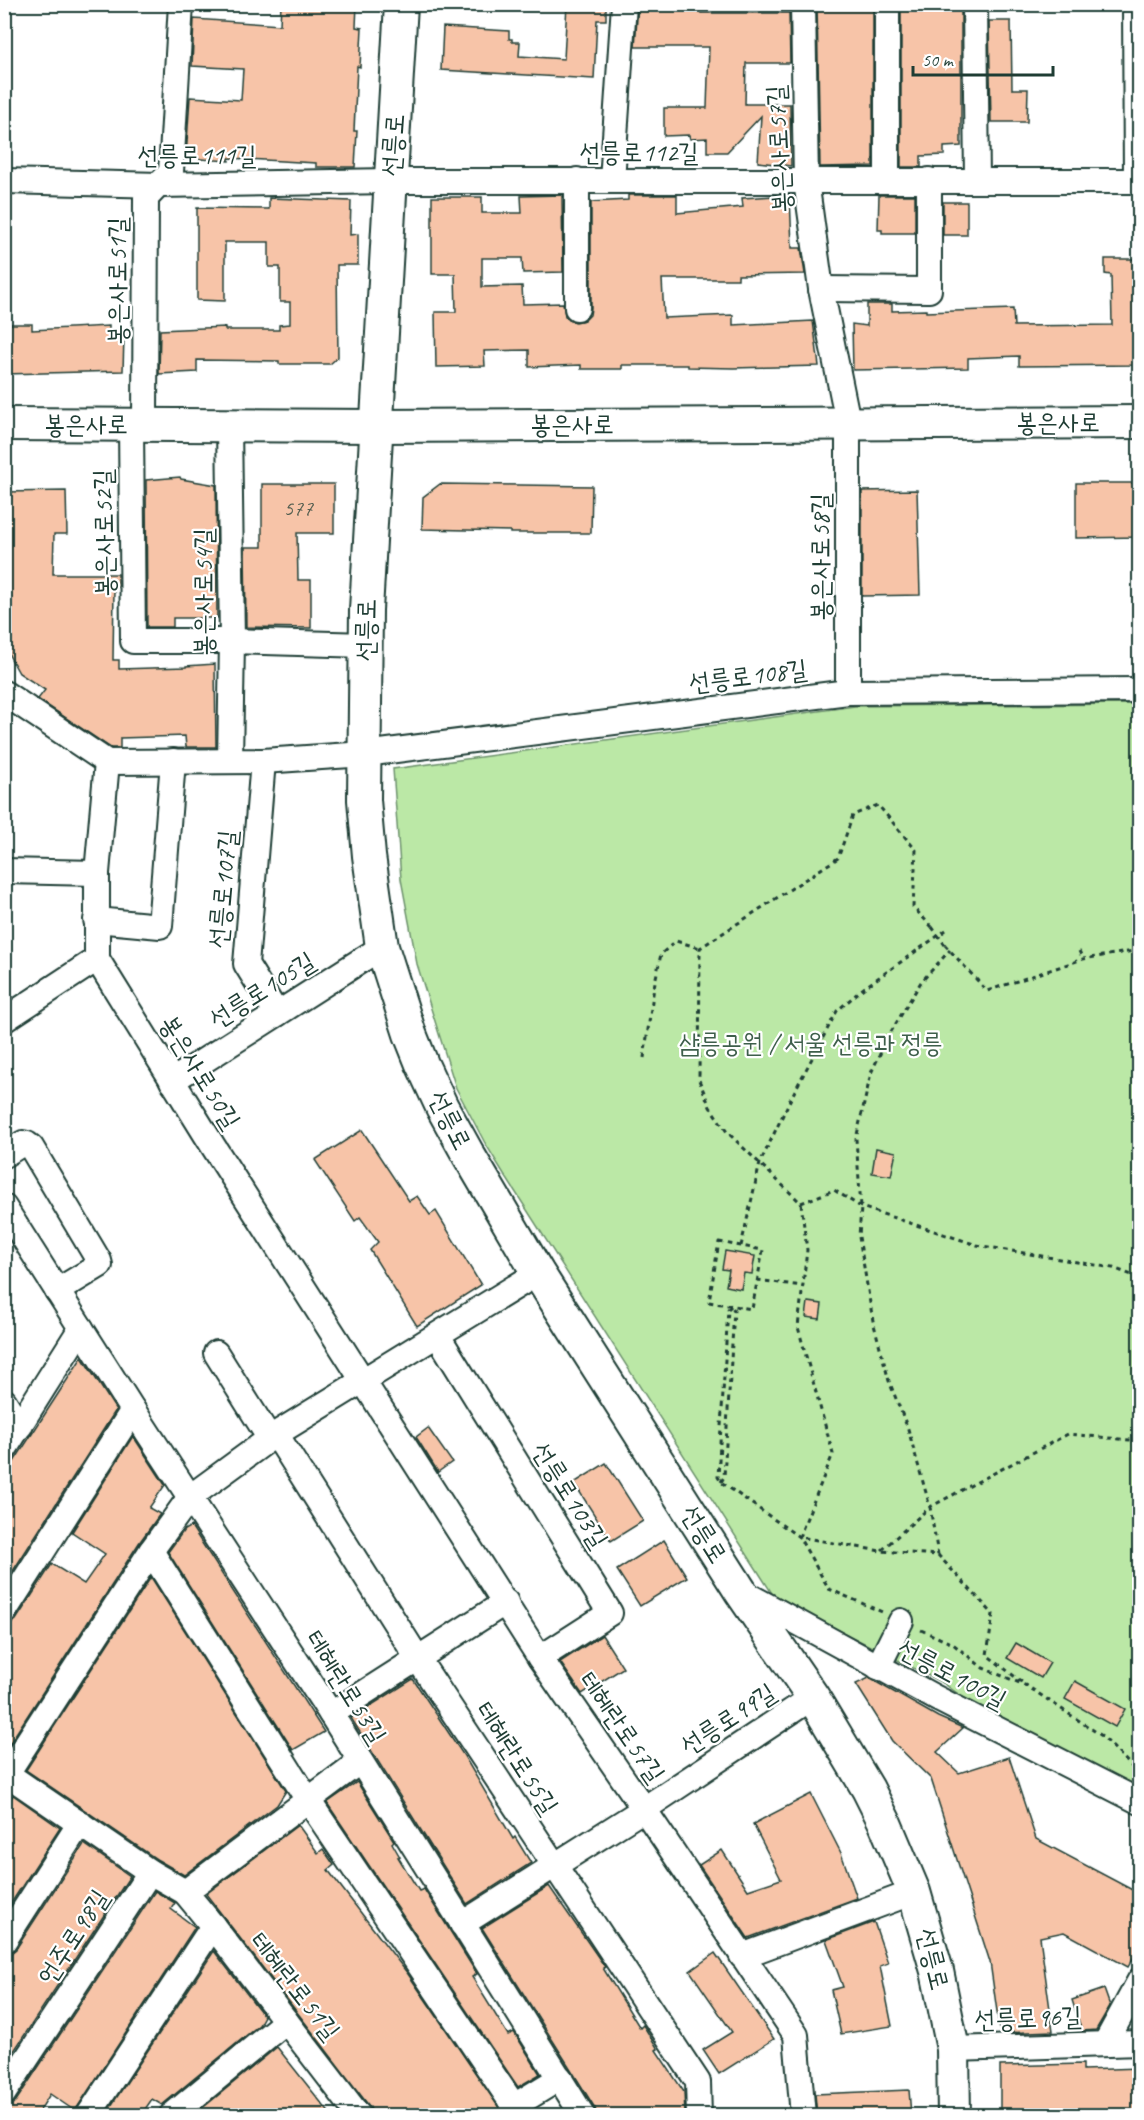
<svg xmlns="http://www.w3.org/2000/svg" width="1144" height="2120" font-family="Caveat,'Poor Story',sans-serif">
<style>
.green{fill:#bbe8a6;stroke:#6d926d;stroke-width:1.5}
.building{fill:#f7c4a8;stroke:#1f3d34;stroke-width:1.5}
.lines{fill:none;stroke-linecap:round;stroke-linejoin:round}
.minor-casing{stroke:#1f3d34;stroke-width:28}
.major-casing{stroke:#1f3d34;stroke-width:36}
.path{stroke:#1f3d34;stroke-width:3;stroke-dasharray:4.5 4.5;stroke-linecap:butt}
.minor{stroke:#fff;stroke-width:24}
.major{stroke:#fff;stroke-width:32}
.path-bridge{stroke:#1f3d34;stroke-width:3;stroke-dasharray:4.5 4.5;stroke-linecap:butt}
.labels{text-anchor:middle;dominant-baseline:central;stroke-width:4.5;stroke-linejoin:round;paint-order:stroke}
.number-label{font-size:22px;fill:#555f51}
.street-label{font-size:26px;fill:#1f3d34;stroke:#fff}
.park-label{font-size:26px;fill:#3e5f4b;stroke:#fff}
</style>
<rect width="100%" height="100%" fill="#fff"/>
<filter id="ink" filterUnits="userSpaceOnUse"><feTurbulence type="fractalNoise" baseFrequency=".0167" numOctaves="2"/><feDisplacementMap in="SourceGraphic" scale="12" xChannelSelector="R" yChannelSelector="G"/><feConvolveMatrix kernelMatrix="1 2 1 2 8 2 1 2 1" color-interpolation-filters="sRGB"/></filter>
<g filter="url(#ink)">
<polygon class="green" points="1139,704 1139,1796 964,1698 943,1683 775,1598 504,1174 485,1143 456,1088 417,964 401,879 393,769 855,706"/>
<g class="building">
<polygon points="281,4 357,4 356,27 362,28 360,67 357,66 354,131 357,131 355,167 316,167 316,163 229,158 229,161 186,158 190,97 241,100 243,69 192,66 194,19 280,25"/>
<polygon points="567,4 606,4 606,20 597,20 594,79 441,70 443,27 509,31 509,39 512,39 512,42 520,42 519,56 564,59"/>
<polygon points="638,4 701,4 701,13 789,13 790,63 746,63 745,104 790,104 791,166 758,162 761,116 727,152 707,152 707,138 690,139 689,135 664,136 664,108 707,108 709,47 635,47"/>
<polygon points="817,4 873,4 873,166 820,167"/>
<polygon points="901,4 961,5 961,146 944,147 944,155 921,156 921,167 901,167"/>
<polygon points="989,21 1011,21 1012,89 1028,89 1027,122 991,122"/>
<polygon points="562,195 563,272 523,273 522,258 482,258 482,287 522,286 523,304 563,303 565,316 570,321 576,322 585,320 590,315 591,308 591,202 628,200 628,195 677,195 677,213 743,207 742,198 790,195 792,248 801,248 805,274 738,275 738,279 662,279 664,318 733,315 733,325 813,321 819,366 733,368 688,367 688,365 622,365 622,369 581,369 581,365 529,367 529,350 484,351 485,366 436,367 435,312 456,312 455,274 432,274 432,197 482,197 482,213 522,213 521,196"/>
<polygon points="879,195 915,195 915,233 882,233 882,230 878,230"/>
<polygon points="269,198 351,201 350,235 358,234 358,265 337,265 338,357 330,364 279,364 279,361 197,360 197,372 159,374 160,330 225,327 225,330 279,330 279,325 290,324 290,302 280,302 280,267 269,267 269,242 225,242 225,301 197,300 197,208 269,209"/>
<rect x="943" y="202" width="24" height="33"/>
<polygon points="1105,259 1140,259 1140,365 1019,366 1019,356 968,358 968,368 853,370 852,324 867,326 867,304 892,304 892,311 926,310 926,312 1013,309 1014,326 1112,325 1111,275 1105,274"/>
<polygon points="4,324 32,324 32,330 109,326 109,336 124,336 123,371 4,374"/>
<polygon points="180,477 181,479 216,485 217,618 173,618 173,627 147,627 146,480"/>
<polygon points="1076,483 1140,483 1140,537 1076,538"/>
<polygon points="262,484 334,484 334,533 297,533 298,580 311,580 311,628 246,627 245,547 262,547"/>
<polygon points="440,484 592,486 591,533 510,533 510,531 422,529 423,497"/>
<polygon points="917,490 920,595 862,596 862,491"/>
<polygon points="66,491 67,534 54,534 53,574 118,574 118,587 114,587 113,660 119,660 119,669 186,667 186,666 215,664 216,747 186,747 185,736 120,738 120,748 111,748 38,699 45,690 19,673 9,655 4,492"/>
<polygon points="362,1130 409,1201 417,1196 430,1215 436,1211 481,1285 417,1326 370,1250 378,1242 360,1217 355,1221 315,1160"/>
<polygon points="876,1148 896,1152 891,1176 872,1173"/>
<polygon points="725,1251 755,1256 752,1274 744,1273 741,1289 726,1286 729,1270 722,1269"/>
<polygon points="808,1302 822,1304 820,1319 806,1317"/>
<polygon points="82,1357 116,1410 4,1585 4,1477"/>
<polygon points="428,1428 452,1462 438,1472 416,1437"/>
<polygon points="133,1436 165,1485 149,1508 160,1514 139,1543 8,1746 4,1744 4,1626 11,1624 16,1620 52,1564 84,1584 105,1554 72,1532"/>
<polygon points="606,1463 643,1521 611,1541 574,1483"/>
<polygon points="191,1526 324,1732 293,1750 168,1552 184,1530"/>
<polygon points="664,1540 687,1577 640,1606 617,1570"/>
<polygon points="151,1577 286,1791 277,1805 184,1875 158,1860 26,1770"/>
<polygon points="602,1635 623,1668 582,1694 560,1662"/>
<polygon points="1016,1643 1050,1663 1041,1678 1007,1658"/>
<polygon points="869,1678 938,1717 963,1728 937,1752 959,1773 1009,1757 1036,1839 1140,1894 1140,1946 1128,1967 1064,1932 1040,1937 1053,2031 1000,2033 990,1962 931,1779 892,1741 856,1684"/>
<polygon points="413,1679 464,1756 513,1839 515,1837 531,1863 467,1904 351,1718"/>
<polygon points="1075,1681 1125,1709 1115,1727 1065,1699"/>
<polygon points="357,1782 394,1841 392,1843 400,1857 398,1857 419,1891 424,1889 477,1974 472,1977 508,2035 514,2032 540,2074 518,2087 327,1803"/>
<polygon points="811,1794 841,1853 857,1898 748,1938 699,1865 722,1850 748,1890 781,1879 753,1824"/>
<polygon points="13,1795 60,1828 4,1914 4,1808"/>
<polygon points="298,1825 318,1853 323,1849 334,1865 328,1870 408,1974 504,2115 373,2115 370,2107 206,1894"/>
<polygon points="84,1844 130,1876 4,2066 4,1955 11,1953 16,1949"/>
<polygon points="549,1886 605,1967 603,1968 640,2028 643,2025 658,2049 656,2050 684,2092 685,2115 597,2115 595,2108 572,2071 482,1928"/>
<polygon points="155,1891 175,1903 171,1909 195,1927 75,2111 50,2094 37,2115 4,2115 4,2107 11,2105 16,2101"/>
<polygon points="874,1922 888,1963 880,1966 892,2026 841,2034 831,1990 843,1987 826,1940"/>
<polygon points="214,1951 264,2016 259,2025 162,2105 152,2099 141,2115 105,2115"/>
<polygon points="715,1953 774,2039 719,2074 703,2050 732,2032 690,1971"/>
<polygon points="1104,1989 1110,2006 1096,2030 1082,2031 1072,2000"/>
<polygon points="277,2047 331,2115 194,2115"/>
<polygon points="1083,2064 1083,2070 1140,2068 1140,2115 1000,2115 1000,2066"/>
<polygon points="909,2090 911,2115 817,2115 815,2094"/>
</g>
<g class="lines">
<defs>
<g id="minor">
<polyline points="803,4 806,181 821,289 848,422 848,692"/>
<polyline points="887,4 887,180"/>
<polyline points="975,4 977,181"/>
<polyline points="1135,4 1136,181"/>
<polyline points="577,180 577,308"/>
<polyline points="4,181 160,185 390,181 1140,181"/>
<polyline points="612,181 624,4"/>
<polyline points="821,289 929,290 929,180"/>
<polyline points="131,424 133,641 232,641 366,645"/>
<polyline points="145,424 146,198 171,172 181,4"/>
<polyline points="229,424 232,641 230,761"/>
<polyline points="4,693 107,762 263,761 365,754 848,692 1140,690"/>
<polyline points="263,761 246,964 277,1014"/>
<polyline points="107,762 97,873 97,959 213,1146 540,1658 644,1809 796,2035 803,2116"/>
<polyline points="4,871 97,873"/>
<polyline points="96,920 160,926 173,761"/>
<polyline points="4,1020 97,959"/>
<polyline points="172,1081 382,947"/>
<polyline points="4,1155 23,1143 27,1144 31,1147 99,1261 100,1265 57,1291"/>
<polyline points="4,1207 133,1410 331,1714 583,2116"/>
<polyline points="438,1336 610,1613 540,1658"/>
<polyline points="216,1353 270,1439"/>
<polyline points="4,1401 20,1426"/>
<polyline points="276,1434 418,1659 698,2082 699,2116"/>
<polyline points="4,1450 81,1328"/>
<polyline points="151,1551 308,1800 514,2106 560,2078"/>
<polyline points="744,1593 936,1698 1140,1802"/>
<polyline points="4,1612 133,1410"/>
<polyline points="878,1667 901,1621"/>
<polyline points="331,1714 506,1602"/>
<polyline points="4,1772 150,1872 185,1892 213,1926 359,2116"/>
<polyline points="4,1778 151,1551 190,1497 276,1434 538,1273"/>
<polyline points="185,1892 359,1762"/>
<polyline points="462,1924 644,1809 813,1697"/>
<polyline points="4,1941 80,1823"/>
<polyline points="742,1956 914,1892"/>
<polyline points="1105,2044 1140,1980"/>
<polyline points="953,2049 1140,2043"/>
<polyline points="4,2093 150,1872"/>
<polyline points="88,2116 213,1926"/>
<polyline points="171,2116 286,2021"/>
</g>
<g id="major">
<polyline points="401,4 366,610 364,800 369,856 382,947 410,1034 422,1064 442,1107 468,1154 538,1273 741,1592 813,1697 868,1789 884,1821 914,1892 937,1971 953,2049 954,2116"/>
<polyline points="4,424 377,426 1140,422"/>
</g>
</defs>
<use href="#minor" class="minor-casing"/>
<use href="#major" class="major-casing"/>
<g class="path">
<polyline points="932,927 913,907 916,850 878,805 853,815 838,858 700,948 699,1080 710,1107 727,1132 801,1203 807,1250 798,1327 833,1454 799,1537 881,1551 938,1555 993,1614 987,1655 1027,1686"/>
<polyline points="945,945 987,991 1083,959 1140,950"/>
<polyline points="1079,951 1083,959"/>
<polyline points="644,1058 654,987 661,954 676,941 700,948"/>
<polyline points="801,1203 834,1190 861,1207 977,1245 1113,1268 1140,1278"/>
<polygon points="719,1242 763,1250 752,1309 709,1302"/>
<polyline points="741,1246 760,1163 791,1098 837,1011 861,990 949,928"/>
<polyline points="757,1280 803,1286"/>
<polyline points="731,1306 728,1309 718,1477 721,1482 799,1537 829,1589 882,1612"/>
<polyline points="721,1482 724,1477 734,1310 731,1306"/>
<polyline points="882,1550 930,1507 1068,1434 1140,1441"/>
<polyline points="938,1555 930,1507 908,1429 889,1381 873,1321 859,1237 861,1207 856,1139 871,1073 889,1035 921,982 950,950"/>
<polyline points="921,1630 953,1644 983,1668 1027,1686 1102,1736 1140,1775"/>
</g>
<use href="#minor" class="minor"/>
<use href="#major" class="major"/>
<polyline class="path-bridge" points="932,927 945,945"/>
</g>
</g>
<g class="labels">
<g class="number-label">
<text x="298" y="508">577</text>
</g>
<g class="street-label">
<text transform="translate(393 145) rotate(-86)">선릉로</text>
<text transform="translate(779 149) rotate(-93)">봉은사로57길</text>
<text x="639" y="152">선릉로112길</text>
<text x="197" y="155">선릉로111길</text>
<text transform="translate(117 281) rotate(-90)">봉은사로51길</text>
<text x="1058" y="422">봉은사로</text>
<text x="86" y="424">봉은사로</text>
<text x="572" y="424">봉은사로</text>
<text transform="translate(104 533) rotate(-91)">봉은사로52길</text>
<text transform="translate(820 557) rotate(-90)">봉은사로58길</text>
<text transform="translate(203 592) rotate(-90)">봉은사로54길</text>
<text transform="translate(366 630) rotate(-89)">선릉로</text>
<text transform="translate(748 676) rotate(-7)">선릉로108길</text>
<text transform="translate(223 889) rotate(-85)">선릉로107길</text>
<text transform="translate(262 990) rotate(-32)">선릉로105길</text>
<text transform="translate(200 1072) rotate(58)">봉은사로50길</text>
<text transform="translate(450 1120) rotate(63)">선릉로</text>
<text transform="translate(570 1495) rotate(58)">선릉로103길</text>
<text transform="translate(704 1534) rotate(58)">선릉로</text>
<text transform="translate(952 1674) rotate(28)">선릉로100길</text>
<text transform="translate(346 1687) rotate(58)">테헤란로53길</text>
<text transform="translate(728 1719) rotate(-33)">선릉로99길</text>
<text transform="translate(622 1727) rotate(55)">테헤란로57길</text>
<text transform="translate(517 1758) rotate(57)">테헤란로55길</text>
<text transform="translate(73 1937) rotate(-57)">언주로98길</text>
<text transform="translate(933 1959) rotate(76)">선릉로</text>
<text transform="translate(295 1986) rotate(52)">테헤란로51길</text>
<text transform="translate(1028 2018) rotate(-2)">선릉로96길</text>
</g>
<g class="park-label">
<text x="811" y="1043">삼릉공원 / 서울 선릉과 정릉</text>
</g>
</g>
<rect width="1144" height="2120" fill="none" stroke="#fff" stroke-width="24"/>
<rect x="12" y="12" width="1120" height="2096" fill="none" stroke="#1f3d34" stroke-width="2" filter="url(#ink)"/>
<path d="M913 66v9h140v-9" fill="none" stroke="#1f3d34" stroke-width="3"/>
<text x="922" y="66" font-size="18" fill="#1f3d34" stroke="#ffffff" stroke-width="4.5" paint-order="stroke">50 m</text>
</svg>
